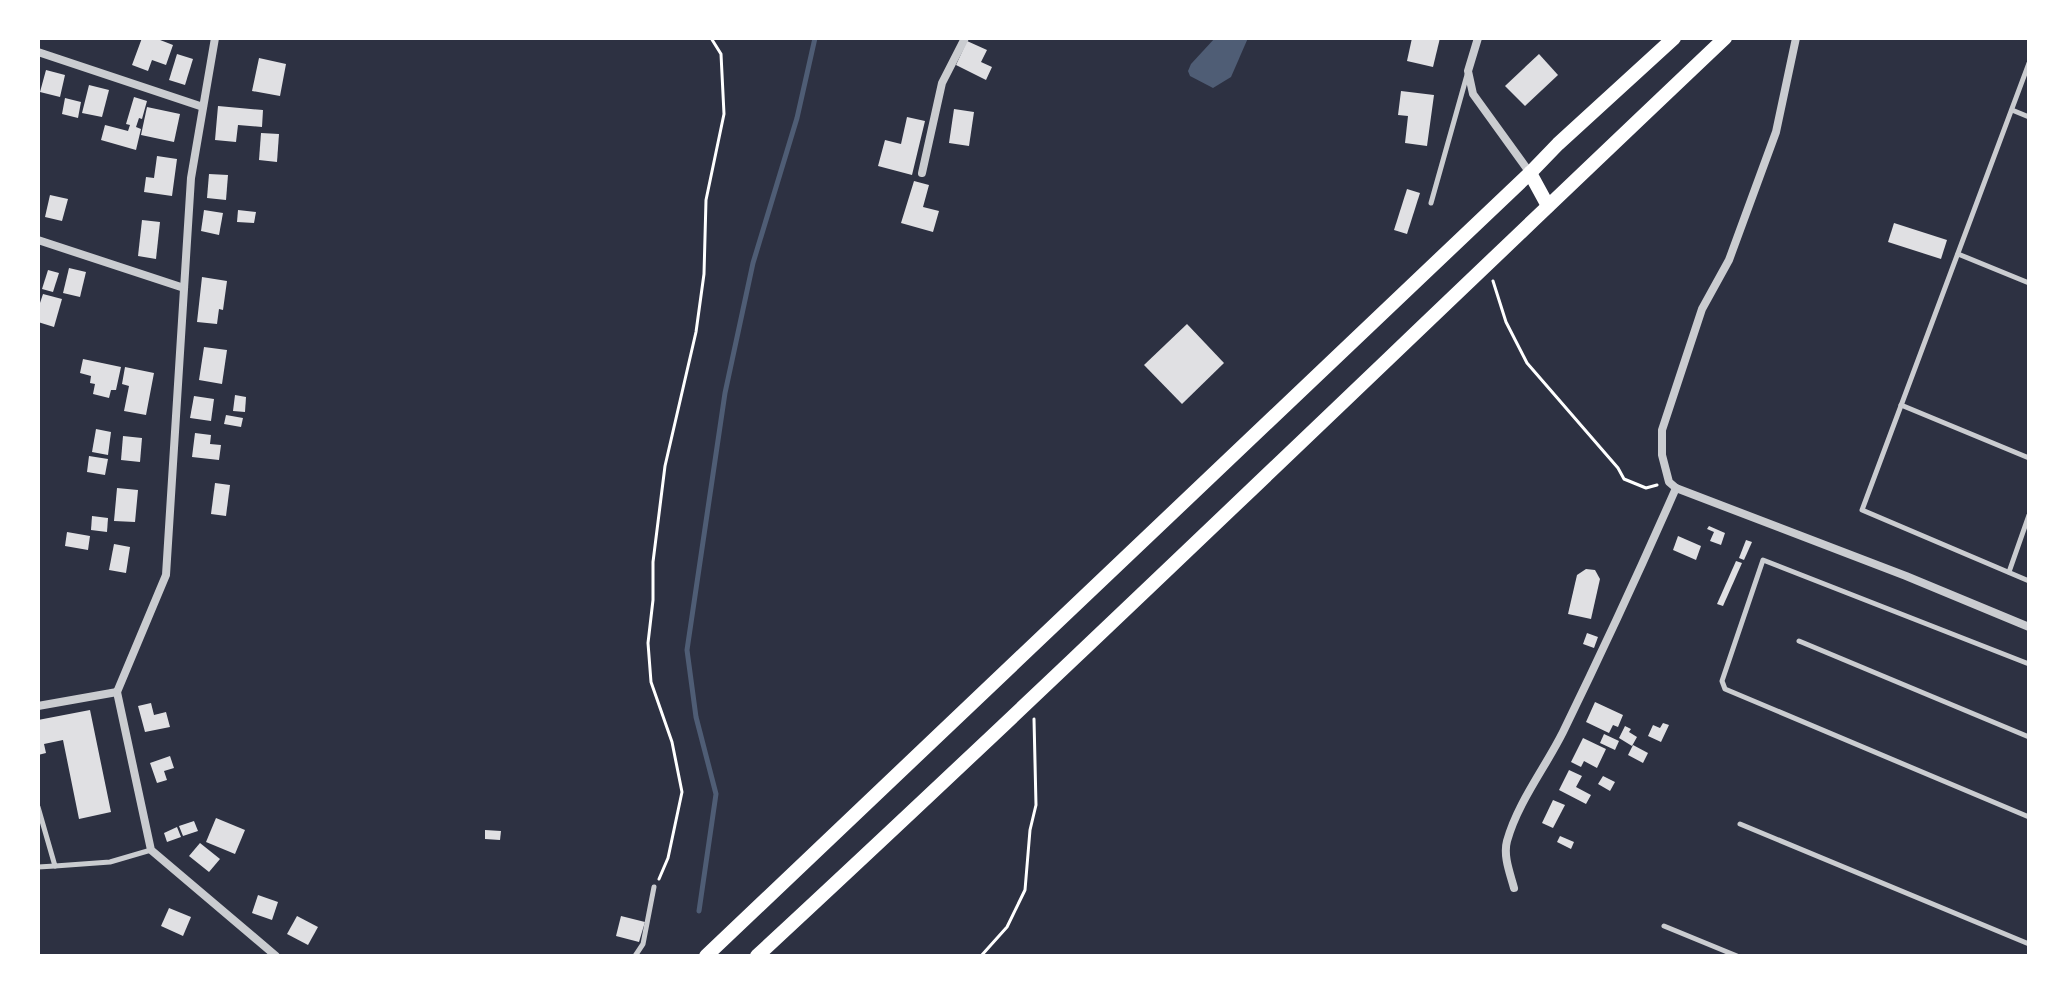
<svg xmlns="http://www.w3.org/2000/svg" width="2067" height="994" font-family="'Nunito Sans',sans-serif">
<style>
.water{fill:#4f5d75}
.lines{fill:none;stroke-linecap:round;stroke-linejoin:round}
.stream{stroke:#4f5d75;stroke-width:5}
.building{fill:#e0e0e3}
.path{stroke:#fff;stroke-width:3}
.service{stroke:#caccd0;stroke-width:5}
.minor{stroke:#caccd0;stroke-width:8}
.secondary{stroke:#fff;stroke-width:14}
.primary{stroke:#fff;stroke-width:14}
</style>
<rect width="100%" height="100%" fill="#2d3142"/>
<polygon class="water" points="1215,38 1248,38 1231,77 1213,88 1190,76 1188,71 1191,64"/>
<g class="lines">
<polyline class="stream" points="699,911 716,794 696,717 687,650 725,393 753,263 797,118 815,38"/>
</g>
<g class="building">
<polygon points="142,38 155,38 173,45 166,65 152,60 148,71 132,65"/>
<polygon points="1412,38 1440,38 1433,67 1407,61"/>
<polygon points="967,41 987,50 981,62 992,67 986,80 956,65"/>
<polygon points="177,54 193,59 185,85 169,80"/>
<polygon points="1539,54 1558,75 1525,106 1505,86"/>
<polygon points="259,58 286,64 280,96 252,91"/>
<polygon points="46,70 65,75 60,97 40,92"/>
<polygon points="89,85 109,90 102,117 82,113"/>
<polygon points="1401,91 1434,95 1427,146 1405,143 1408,116 1398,115"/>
<polygon points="134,97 147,101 142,119 139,118 136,127 141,129 136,150 101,140 105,125 128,131 130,125 126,124"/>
<polygon points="65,98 81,102 78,118 62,114"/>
<polygon points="218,106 263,110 262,127 238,125 236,142 215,140"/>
<polygon points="147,107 180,114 174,142 141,135"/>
<polygon points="954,109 974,112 969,146 949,143"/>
<polygon points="907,117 925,121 912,175 878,166 885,140 901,144"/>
<polygon points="261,133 279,134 277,162 259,160"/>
<polygon points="157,156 177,159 172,196 144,192 146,177 154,178"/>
<polygon points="209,174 228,175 226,200 207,198"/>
<polygon points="914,181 929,185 923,207 939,211 933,232 901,223"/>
<polygon points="1407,189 1420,193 1407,234 1394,230"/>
<polygon points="50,195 68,199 62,221 45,217"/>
<polygon points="204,210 223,213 219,235 201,231"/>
<polygon points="238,210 256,212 254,223 237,222"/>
<polygon points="142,220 160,222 156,259 138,256"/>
<polygon points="1894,223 1947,240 1941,259 1888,242"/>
<polygon points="69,268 86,272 80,297 63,293"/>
<polygon points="48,270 59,273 53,292 42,289"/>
<polygon points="202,277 227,281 223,310 219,309 217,324 197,322"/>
<polygon points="43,294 62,299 54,327 38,322 38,309"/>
<polygon points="1187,324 1224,363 1182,404 1144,365"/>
<polygon points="204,347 227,350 222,384 199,380"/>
<polygon points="83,359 121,367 116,390 111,390 109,398 93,394 95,384 90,383 91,376 80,373"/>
<polygon points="125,367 154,373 146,415 124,411 129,386 122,384"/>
<polygon points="235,395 246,397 245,412 233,411"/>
<polygon points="194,396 214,399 211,421 190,418"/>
<polygon points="226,415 243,418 241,427 224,424"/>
<polygon points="96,429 111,432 108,455 92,452"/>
<polygon points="195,433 211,435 210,444 221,445 219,460 192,457"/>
<polygon points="123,436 142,438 140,462 121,460"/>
<polygon points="89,456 108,459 105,475 87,472"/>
<polygon points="215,483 230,485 226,516 211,514"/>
<polygon points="117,488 138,490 135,522 114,521"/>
<polygon points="92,516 108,518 107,532 91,530"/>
<polygon points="1709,526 1725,533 1721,545 1710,541 1714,532 1707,529"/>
<polygon points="67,532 90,536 88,550 65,546"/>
<polygon points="1678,536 1701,546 1696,560 1673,550"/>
<polygon points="1746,540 1752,542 1744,560 1739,558"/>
<polygon points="114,544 130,547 126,573 109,570"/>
<polygon points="1736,561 1742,563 1723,606 1717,604"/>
<polygon points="1586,569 1595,570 1600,579 1591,619 1568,614 1577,575"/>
<polygon points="1587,633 1598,637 1594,648 1583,644"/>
<polygon points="1595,702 1623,715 1618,727 1613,725 1609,733 1586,722"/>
<polygon points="151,703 154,715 166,712 170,727 145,732 138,706"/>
<polygon points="90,710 111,812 79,819 63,740 44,744 46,753 38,755 38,720"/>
<polygon points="1663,723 1669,725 1661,742 1648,736 1653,725 1660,728"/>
<polygon points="1625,726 1631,729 1629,732 1637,737 1632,746 1619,738"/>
<polygon points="1604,734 1619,741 1615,750 1600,743"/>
<polygon points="1583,738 1606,749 1597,768 1584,761 1581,767 1571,762"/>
<polygon points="1633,745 1648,753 1643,763 1628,755"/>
<polygon points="170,756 174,768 164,771 167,780 157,783 150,763"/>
<polygon points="1569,770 1582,776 1576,787 1591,795 1586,804 1559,790"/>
<polygon points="1603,776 1615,782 1610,791 1598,784"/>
<polygon points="1553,800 1565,805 1553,828 1542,823"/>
<polygon points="216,818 245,830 235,854 206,842"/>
<polygon points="194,821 198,831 183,836 179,826"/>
<polygon points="177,827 181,837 167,842 164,833"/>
<polygon points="485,830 501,831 500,840 485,839"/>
<polygon points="1560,836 1574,842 1571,849 1557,842"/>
<polygon points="200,843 220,859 209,872 189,856"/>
<polygon points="258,895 278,902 272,920 252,913"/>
<polygon points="169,908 191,917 183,936 161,926"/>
<polygon points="297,916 318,927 308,945 287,934"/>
<polygon points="621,916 645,922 639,942 616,936"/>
</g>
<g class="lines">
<g class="path">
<polyline points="1493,281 1506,322 1527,363 1618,468 1624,479 1646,488 1657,485"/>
<polyline points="659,879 668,858 682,792 672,742 651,682 648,643 653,600 653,562 665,466 696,332 704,274 706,200 724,114 721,54 711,38"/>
<polyline points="981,956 1007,927 1025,890 1030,830 1036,805 1034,719"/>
</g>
<g class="service">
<polyline points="2029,63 1862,510 2029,581"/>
<polyline points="2012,110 2029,117"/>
<polyline points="1431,203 1467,75"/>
<polyline points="1958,254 2029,283"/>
<polyline points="1901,405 2029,458"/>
<polyline points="2009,572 2029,515"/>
<polyline points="1799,641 2029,737"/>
<polyline points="2029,664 1763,560 1722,681 1725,689 2029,817"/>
<polyline points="38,807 55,866 110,862 151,850"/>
<polyline points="1740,824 2029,944"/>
<polyline points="38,867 55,866"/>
<polyline points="1664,926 1737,956"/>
<polyline points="635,956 643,944 654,887"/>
</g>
<g class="minor">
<polyline points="1478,38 1468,71 1473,94 1530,173"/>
<polyline points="1796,38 1776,132 1729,260 1702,309 1662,430 1662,455 1669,482 1676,488 1906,576 2029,627"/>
<polyline points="38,52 203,107"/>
<polyline points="922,173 942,83 965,38"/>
<polyline points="38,240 184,288"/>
<polyline points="117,692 166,575 191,178 215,38"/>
<polyline points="117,692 151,850 276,956"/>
<polyline points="38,706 117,692"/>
<path d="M 1514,888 C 1510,873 1503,856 1507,841 C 1518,802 1545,768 1563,732 C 1602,652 1640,570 1676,488"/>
</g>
<polyline class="secondary" points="1530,173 1548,206"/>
<g class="primary">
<polyline points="706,956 1530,173 1558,144 1674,38"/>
<path d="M 757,956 C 1083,654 1402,344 1725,38"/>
</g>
</g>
<rect width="2067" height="994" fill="none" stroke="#ffffff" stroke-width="80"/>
</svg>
